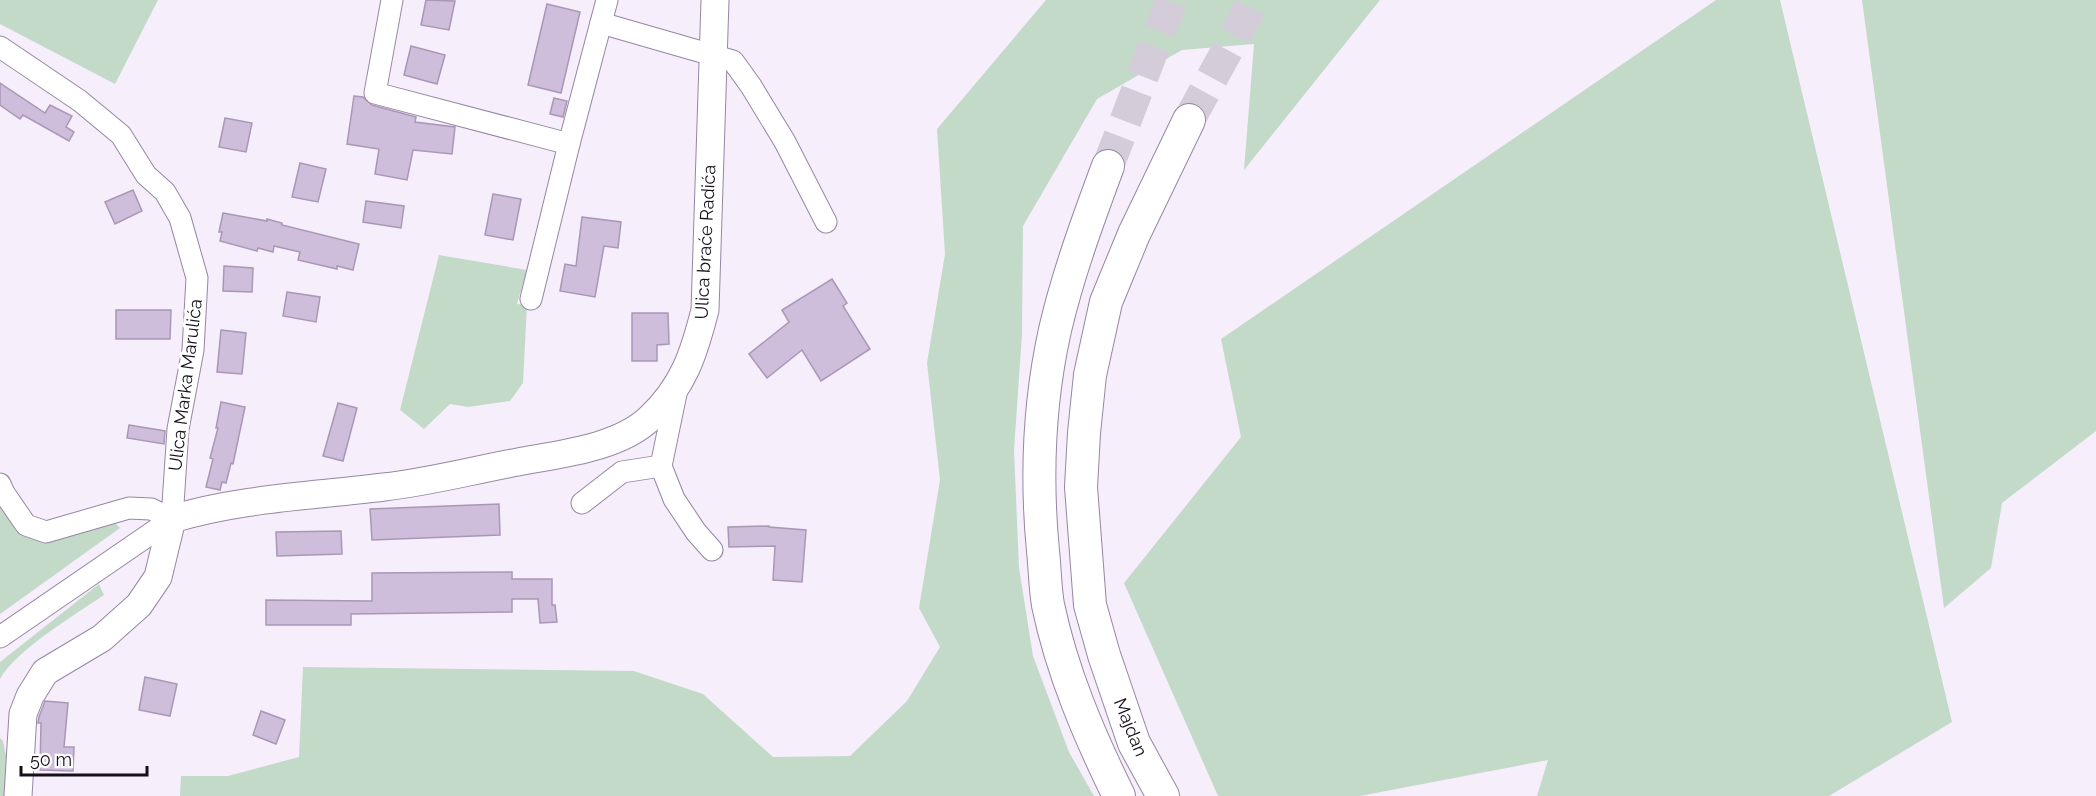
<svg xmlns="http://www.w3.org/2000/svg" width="2096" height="796" font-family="Raleway,sans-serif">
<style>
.green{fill:#c3dac9}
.building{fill:#cfbddc;stroke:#a997b6;stroke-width:1.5}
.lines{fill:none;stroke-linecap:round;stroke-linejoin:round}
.highway-tunnel{stroke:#d4cdd9;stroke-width:32;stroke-dasharray:32 16;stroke-linecap:butt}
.minor-casing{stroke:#9786a3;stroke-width:23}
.major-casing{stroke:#9786a3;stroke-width:29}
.highway-casing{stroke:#9786a3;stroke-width:34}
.minor{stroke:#fff;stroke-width:21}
.major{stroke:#fff;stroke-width:27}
.highway{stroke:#fff;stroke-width:32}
.labels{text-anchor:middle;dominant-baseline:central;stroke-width:6;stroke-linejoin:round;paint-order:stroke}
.street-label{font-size:18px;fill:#16101a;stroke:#fff}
</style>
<rect width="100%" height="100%" fill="#f6eefb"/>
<g class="green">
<polygon points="0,0 158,0 115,84 0,24"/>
<polygon points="1046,0 1380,0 1244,170 1254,44 1182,50 1097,99 1023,226 1022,334 1014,450 1019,568 1033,656 1069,752 1094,796 180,796 181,776 228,776 299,757 303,667 634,671 703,694 773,757 850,756 907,701 940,647 919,608 940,480 927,363 945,254 937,129"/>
<polygon points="1716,0 1780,0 1952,722 1829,796 1537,796 1548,760 1360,796 1218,796 1124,583 1241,437 1221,339"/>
<polygon points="1862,0 2096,0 2096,431 2002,503 1991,568 1944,608"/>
<polygon points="439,255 527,270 517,304 527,305 523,383 510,401 468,407 450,404 424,429 400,410"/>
<polygon points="0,507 35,538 112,520 120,528 0,614"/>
<path d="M 99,584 L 104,595 C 75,615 17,649 0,679 L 0,662 Z"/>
<polygon points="0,738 3,741 11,780 11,796 0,796"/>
</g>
<g class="building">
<polygon points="426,0 455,1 449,30 421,25"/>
<polygon points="547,4 580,12 561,93 528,85"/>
<polygon points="411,46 445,55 437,84 404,75"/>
<polygon points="0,83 45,113 50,105 72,116 66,127 74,132 69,141 23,115 20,119 0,105"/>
<polygon points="354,96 363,97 372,105 416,117 415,122 455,127 452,154 413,150 407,180 375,174 379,149 347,144"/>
<polygon points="554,98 567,101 563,117 550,114"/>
<polygon points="225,118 252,123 246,152 219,147"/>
<polygon points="300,163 326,169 318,202 292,197"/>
<polygon points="133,190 142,211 115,224 105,202"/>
<polygon points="493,194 521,199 513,240 485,235"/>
<polygon points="366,201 404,206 401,228 363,222"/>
<polygon points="223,213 267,221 267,219 282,223 282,225 359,244 353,270 337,266 337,269 298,260 300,252 274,246 273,252 258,248 257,251 220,241 222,232 219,232"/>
<polygon points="582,217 621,222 618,248 604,246 595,297 560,291 565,264 576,266"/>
<polygon points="224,266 253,268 252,292 223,291"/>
<polygon points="832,279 847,303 843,306 870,349 821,381 802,350 767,378 749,354 789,322 782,310"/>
<polygon points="287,292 320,297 316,322 283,316"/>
<polygon points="116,310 171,310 170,339 116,339"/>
<polygon points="632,313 668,313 669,344 657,345 657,361 632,361"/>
<polygon points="221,330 246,333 242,374 217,372"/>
<polygon points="221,402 245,407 233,464 231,463 226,483 222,482 220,490 206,487 213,459 210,458 218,428 216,428"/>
<polygon points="338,403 357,408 343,461 323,456"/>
<polygon points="129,425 165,431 164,444 127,438"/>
<polygon points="499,504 500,535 372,540 370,509"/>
<polygon points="769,526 769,527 806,530 802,582 773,580 775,546 729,547 728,527"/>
<polygon points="341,531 342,554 277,556 276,532"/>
<polygon points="512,572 512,579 552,579 552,605 555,605 557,622 540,623 538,599 512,599 512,612 351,614 351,625 266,625 266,600 372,601 372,573"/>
<polygon points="145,677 177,684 170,716 139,710"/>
<polygon points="45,701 68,703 64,747 74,747 73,771 40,770 41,723 38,723 39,717"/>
<polygon points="261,711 285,720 276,744 253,735"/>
</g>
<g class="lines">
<g class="highway-tunnel">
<polyline points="1189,120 1241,25 1253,0"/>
<polyline points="1108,166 1172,0"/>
</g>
<defs>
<g id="minor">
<polyline points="392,0 375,93 569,144"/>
<polyline points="601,23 733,61 751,86 785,142 826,222"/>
<polyline points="0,47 80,101 121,135 146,175 165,192 180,218 197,278 193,350 178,429 172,519"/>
<polyline points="531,299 569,144 607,0"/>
<polyline points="677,389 661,466 674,499 696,532 712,550"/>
<polyline points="0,484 4,493 26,525 46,532 129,508 151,509 172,519"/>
<polyline points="582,503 622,472 661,466"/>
<polyline points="0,637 172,519"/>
</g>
<path id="major" d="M 18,796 L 23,714 L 30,696 L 45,672 L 102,638 L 139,605 L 158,577 L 172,519 C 241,498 313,496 384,487 C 429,482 474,470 518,462 C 560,454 619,448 650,418 C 684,386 694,353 705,310 L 715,0"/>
<g id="highway">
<path d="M 1108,166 C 1088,220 1068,274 1055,330 C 1039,402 1036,478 1043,551 C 1045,569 1045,588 1048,605 C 1062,672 1089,735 1119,796"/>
<polyline points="1163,796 1134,743 1104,655 1090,605 1081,487 1084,433 1090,375 1106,302 1134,234 1189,120"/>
</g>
</defs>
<use href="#minor" class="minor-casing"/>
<use href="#major" class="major-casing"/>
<use href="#highway" class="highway-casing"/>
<use href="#minor" class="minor"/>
<use href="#major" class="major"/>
<use href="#highway" class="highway"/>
</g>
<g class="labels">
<g class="street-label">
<text transform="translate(705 242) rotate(-87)">Ulica braće Radića</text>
<text transform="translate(185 385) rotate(-83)">Ulica Marka Marulića</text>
<text transform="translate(1131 727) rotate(68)">Majdan</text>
</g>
</g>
<path d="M21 766v9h126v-9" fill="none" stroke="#16101a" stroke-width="3"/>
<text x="30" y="766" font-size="18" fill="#16101a" stroke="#ffffff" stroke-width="4.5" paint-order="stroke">50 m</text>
</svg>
